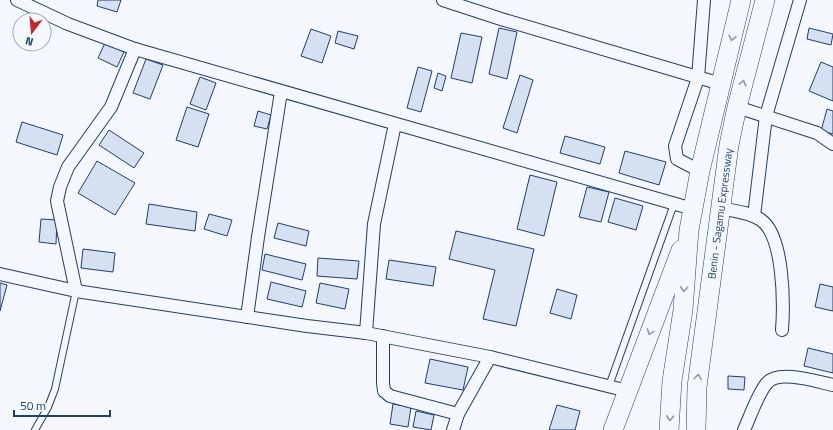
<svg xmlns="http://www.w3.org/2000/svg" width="833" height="430" font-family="'Titillium Web',sans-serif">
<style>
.building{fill:#d5e0f0;stroke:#1d3f73}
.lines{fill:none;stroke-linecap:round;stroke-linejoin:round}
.service-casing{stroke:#1d3f73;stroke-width:8}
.minor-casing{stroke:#1d3f73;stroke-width:14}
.trunk-casing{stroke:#1d3f73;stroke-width:20}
.service{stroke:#f4f7fb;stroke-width:6}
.minor{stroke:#f4f7fb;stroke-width:12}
.trunk{stroke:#f4f7fb;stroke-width:19}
.oneway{stroke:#889bb7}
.labels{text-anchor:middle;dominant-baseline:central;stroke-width:3;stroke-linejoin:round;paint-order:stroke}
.street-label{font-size:11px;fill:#1d3f73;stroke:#f4f7fb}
</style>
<rect width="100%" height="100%" fill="#f4f7fb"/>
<g class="building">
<polygon points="98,0 121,0 117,12 97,6"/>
<polygon points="499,28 517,32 507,79 489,74"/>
<polygon points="809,28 833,34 831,45 807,39"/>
<polygon points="311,29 331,36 322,63 301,56"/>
<polygon points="338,31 358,36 354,49 335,43"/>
<polygon points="461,33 482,37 472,83 451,78"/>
<polygon points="105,43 124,52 117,67 98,58"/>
<polygon points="146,59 163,65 150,99 133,93"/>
<polygon points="821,62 833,67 833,101 809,91"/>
<polygon points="418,67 432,71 421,112 407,108"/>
<polygon points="438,73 446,76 442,91 434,88"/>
<polygon points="520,75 533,80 517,133 503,128"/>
<polygon points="200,77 216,83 206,110 190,104"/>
<polygon points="187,107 209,114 198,147 176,140"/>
<polygon points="827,109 833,111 833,134 821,131"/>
<polygon points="258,111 271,115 267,129 254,126"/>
<polygon points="22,122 63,135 57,155 16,142"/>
<polygon points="109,130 144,153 134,168 99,145"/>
<polygon points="565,136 605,147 600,164 560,153"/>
<polygon points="625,151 666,162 659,185 619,173"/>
<polygon points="97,161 135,183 115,215 78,193"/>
<polygon points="530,175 557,182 544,236 517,229"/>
<polygon points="587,187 609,192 601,222 579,217"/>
<polygon points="615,198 643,206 636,230 608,222"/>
<polygon points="149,204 197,212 195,231 146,224"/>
<polygon points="209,214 232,220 227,236 204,229"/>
<polygon points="41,219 57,220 56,244 39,242"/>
<polygon points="278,223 309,231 306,246 274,238"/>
<polygon points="456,231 534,249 516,326 483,319 495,270 449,259"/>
<polygon points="83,249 115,253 113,272 81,268"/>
<polygon points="265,254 306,264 302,280 262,270"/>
<polygon points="318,258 359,261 357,279 317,276"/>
<polygon points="389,260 436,267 433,286 386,279"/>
<polygon points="271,282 306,291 302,307 267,299"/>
<polygon points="0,283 7,285 0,311"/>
<polygon points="320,283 349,289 345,309 316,303"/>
<polygon points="820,284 833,287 833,311 815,307"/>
<polygon points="557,289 577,295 571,319 550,313"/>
<polygon points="808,348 833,354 833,373 804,366"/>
<polygon points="430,359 468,367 463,390 425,383"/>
<polygon points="728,376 745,377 744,390 728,389"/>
<polygon points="393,404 411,407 408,427 390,424"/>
<polygon points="557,405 580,411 575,430 549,430"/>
<polygon points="416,411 434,415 431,430 413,427"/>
</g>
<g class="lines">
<defs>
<g id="service">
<polyline points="609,386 674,204"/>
<polyline points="35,430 48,407 55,389 76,291"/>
</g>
<g id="minor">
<polyline points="17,0 68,24 135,49 693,209"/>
<polyline points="443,0 501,19 721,84"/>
<polyline points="737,107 817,133 833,144"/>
<polyline points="700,171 677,159 675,146 698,78 704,0"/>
<path d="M 720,208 C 733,211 750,212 761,220 C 784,236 784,304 782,330"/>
<polyline points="754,216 766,116 800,0"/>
<polyline points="0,274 76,291 307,326 366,333 490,357 628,391"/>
<polyline points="76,291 57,201 60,187 68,167 111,107 135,49"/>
<polyline points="247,317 258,237 281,92"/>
<polyline points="366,333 374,224 395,124"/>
<polyline points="383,336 383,383 384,391 390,396 458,414"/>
<polyline points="453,430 458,414 490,357"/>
<path d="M 744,430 C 750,417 758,393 767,383 C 779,369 818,382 833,385"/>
</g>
<g id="trunk">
<polyline points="613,430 681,250"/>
<polyline points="669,430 672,381 683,310 689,230 700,171 741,0"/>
<path id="s1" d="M 696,430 L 697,387 L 729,145 L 737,107 L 765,0"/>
</g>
</defs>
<use href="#service" class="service-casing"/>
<use href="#minor" class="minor-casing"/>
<use href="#trunk" class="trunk-casing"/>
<use href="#service" class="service"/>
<use href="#minor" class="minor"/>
<use href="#trunk" class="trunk"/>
</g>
<defs><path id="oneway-chevron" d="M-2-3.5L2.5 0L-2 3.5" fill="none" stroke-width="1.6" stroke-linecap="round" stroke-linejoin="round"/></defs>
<g class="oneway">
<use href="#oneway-chevron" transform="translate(732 38) rotate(103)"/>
<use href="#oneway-chevron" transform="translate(743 83) rotate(-75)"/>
<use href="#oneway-chevron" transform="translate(684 289) rotate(94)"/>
<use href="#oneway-chevron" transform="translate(650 332) rotate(111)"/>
<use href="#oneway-chevron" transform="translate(698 377) rotate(-83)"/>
<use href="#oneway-chevron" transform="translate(670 418) rotate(93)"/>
</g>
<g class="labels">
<g class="street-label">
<text stroke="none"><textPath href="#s1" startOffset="218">Benin - Sagamu Expressway</textPath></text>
</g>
</g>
<g transform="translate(32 32) rotate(196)"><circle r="19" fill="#f4f7fb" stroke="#9eadc5"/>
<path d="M0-3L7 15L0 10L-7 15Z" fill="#c62828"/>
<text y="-6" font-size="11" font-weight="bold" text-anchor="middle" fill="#1d3f73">N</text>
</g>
<path d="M14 410v6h96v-6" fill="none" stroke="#1d3f73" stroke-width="2"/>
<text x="20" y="410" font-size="12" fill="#1d3f73" stroke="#f4f7fb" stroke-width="3" paint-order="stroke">50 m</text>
</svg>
